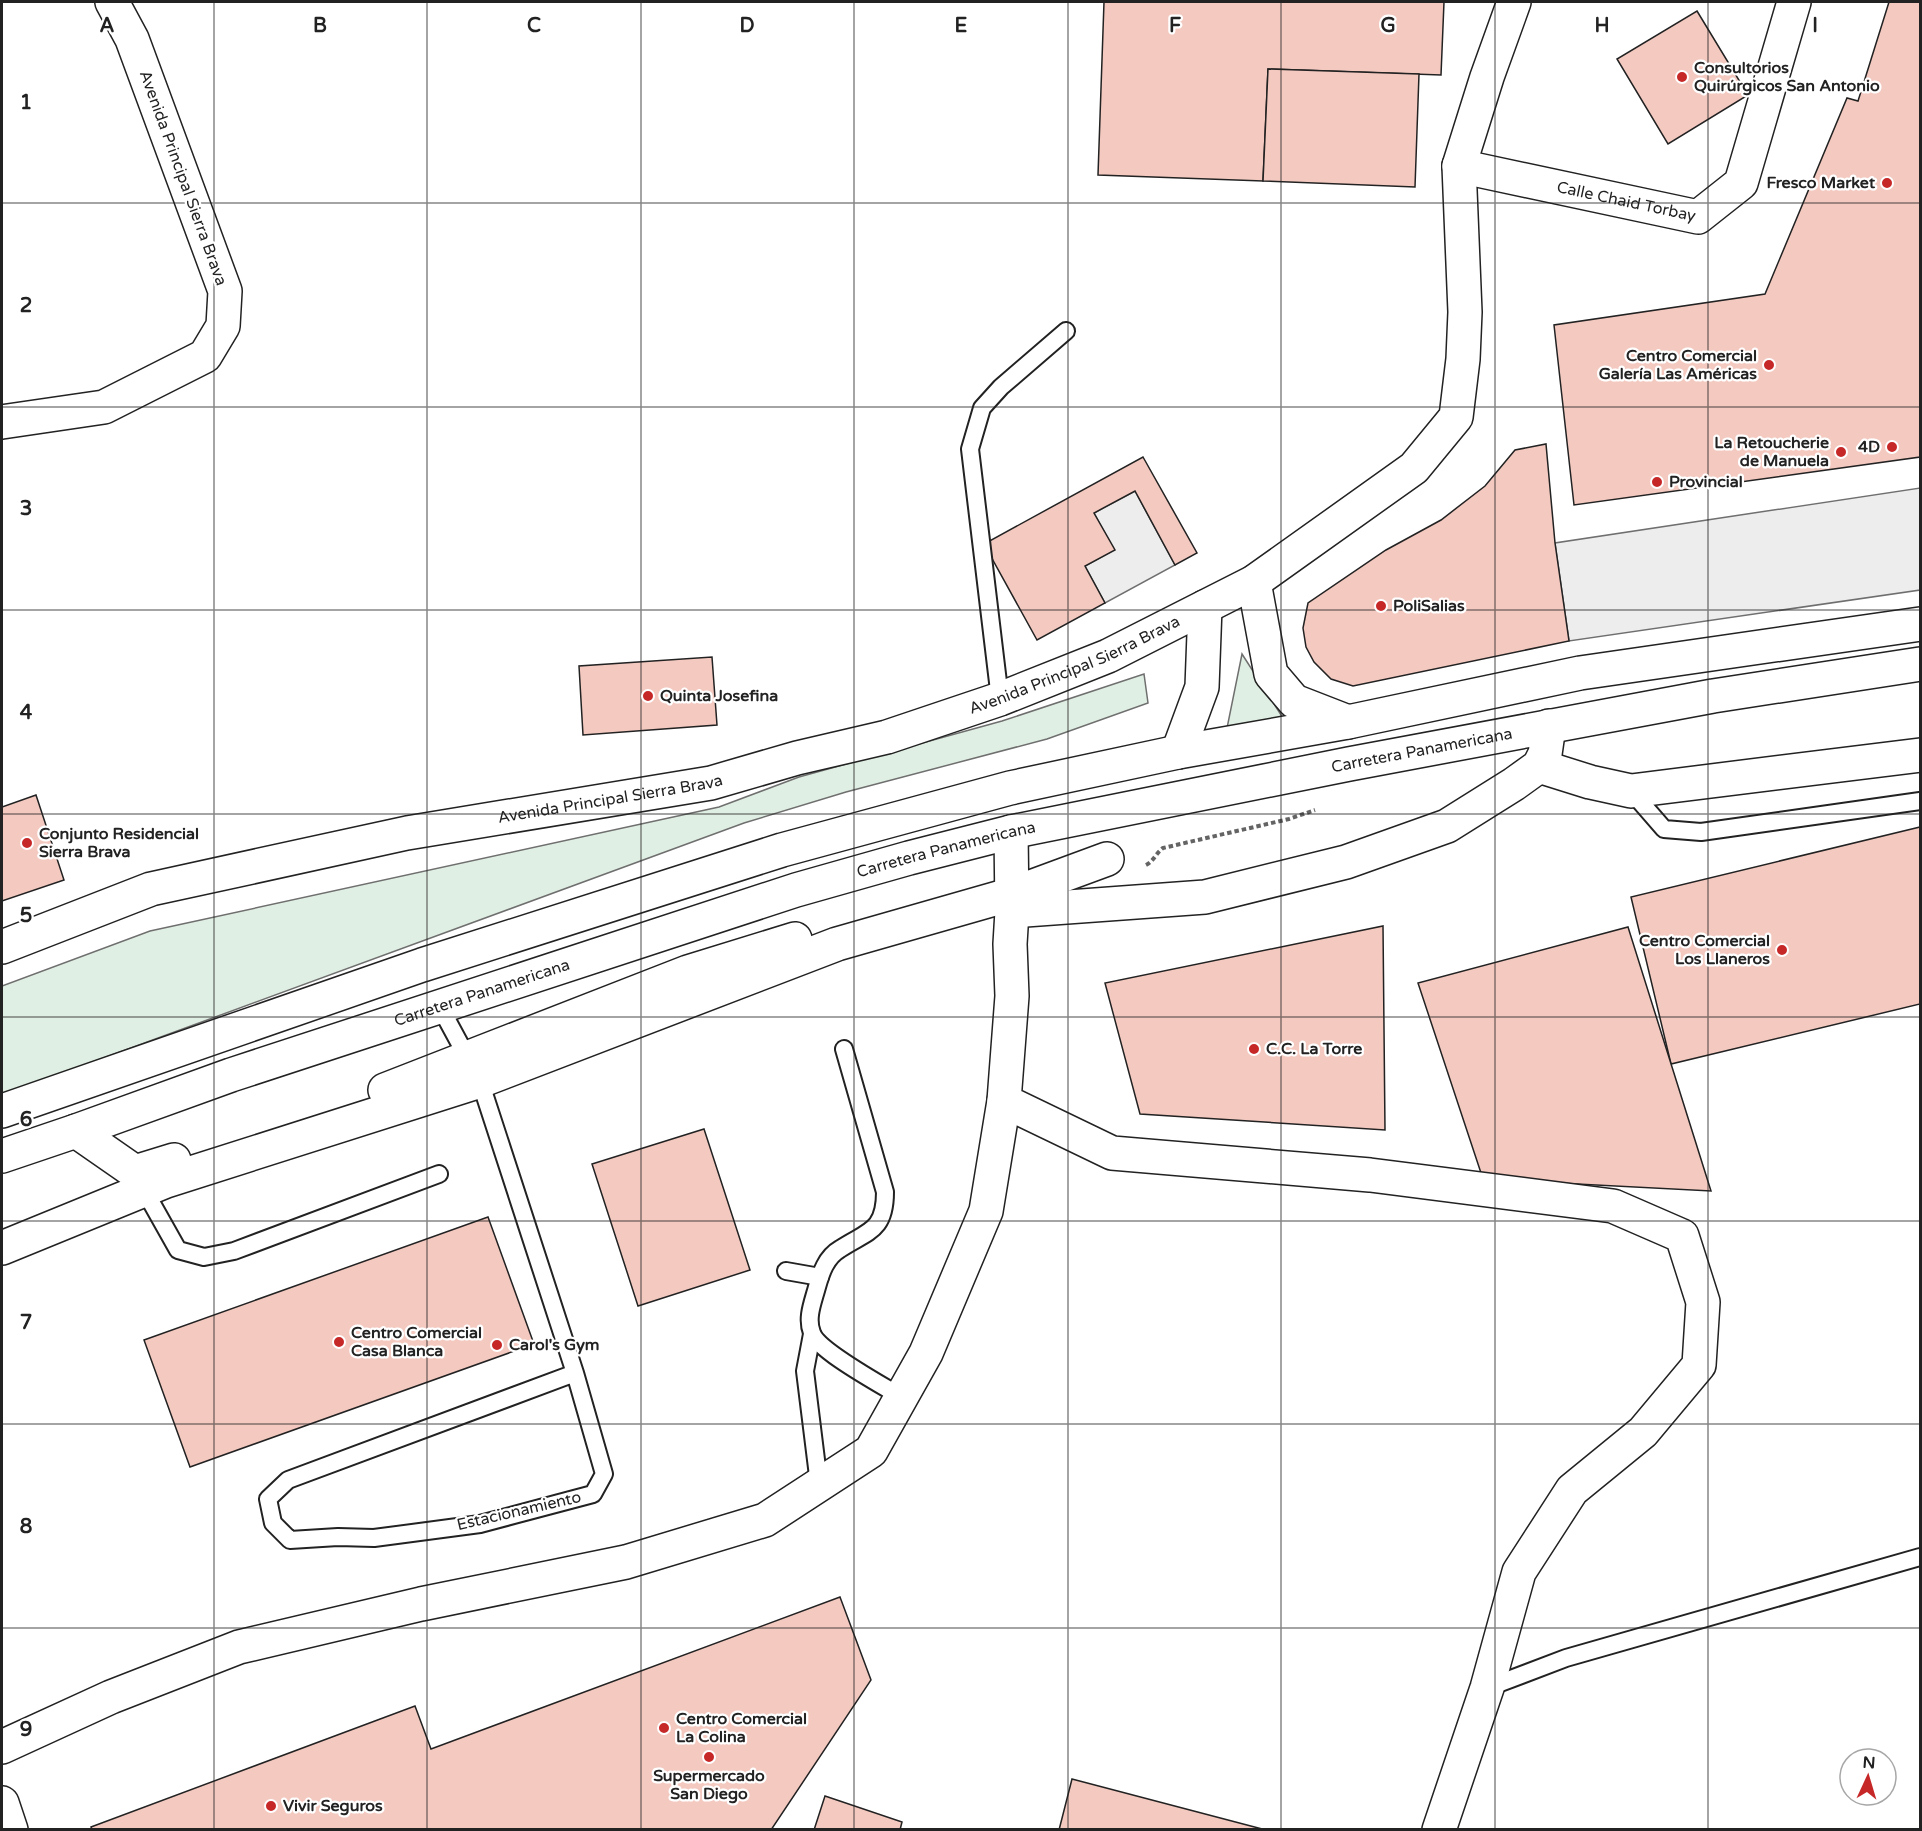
<svg xmlns="http://www.w3.org/2000/svg" width="1922" height="1831" font-family="'Varela Round',sans-serif">
<style>
.green{fill:#e0efe3;stroke:#6f6f6f;stroke-width:1.5}
.parking{fill:#ededed;stroke:#6f6f6f;stroke-width:1.5}
.building{fill:#f3c9c0;stroke:#222;stroke-width:1.5}
.lines{fill:none;stroke-linecap:round;stroke-linejoin:round}
.lane-casing{stroke:#222;stroke-width:20}
.street-casing{stroke:#222;stroke-width:36}
.primary-casing{stroke:#222;stroke-width:36}
.path{stroke:#646464;stroke-width:4;stroke-dasharray:4.5 3;stroke-linecap:butt}
.lane{stroke:#fff;stroke-width:16}
.street{stroke:#fff;stroke-width:33}
.primary{stroke:#fff;stroke-width:33}
.grid{fill:none;stroke:#222;stroke-width:1.5;stroke-opacity:0.55}
.poi-dot{fill:#c62828;stroke:#fff;stroke-width:2}
.labels{text-anchor:middle;dominant-baseline:central;stroke-width:4.5;stroke-linejoin:round;paint-order:stroke}
.poi-label{font-size:16px;font-weight:bold;fill:#222;stroke:#fff;text-anchor:start}
.street-label{font-size:16px;fill:#222;stroke:#fff}
.grid-label{font-size:20px;text-anchor:middle;font-weight:bold;fill:#222;stroke:#fff;stroke-width:4.5;stroke-linejoin:round;paint-order:stroke}
</style>
<rect width="100%" height="100%" fill="#fff"/>
<g class="green">
<polygon points="1242,654 1283,718 1227,728"/>
<polygon points="1144,674 1148,703 1047,739 846,792 744,823 49,1078 2,1094 2,986 150,931 719,807 799,777 1002,721"/>
</g>
<g class="parking">
<polygon points="1920,488 1920,590 1569,641 1555,543"/>
<polygon points="1135,491 1175,565 1105,603 1085,566 1114,550 1094,513"/>
</g>
<g class="building">
<polygon points="1104,2 1444,2 1441,75 1268,69 1263,181 1098,175"/>
<polygon points="1889,2 1920,2 1920,457 1574,505 1554,325 1765,294 1847,98 1858,101"/>
<polygon points="1697,11 1748,95 1668,144 1617,59"/>
<polygon points="1268,69 1419,74 1415,187 1263,181"/>
<polygon points="1546,444 1555,543 1569,641 1353,686 1331,679 1314,662 1306,647 1303,628 1308,603 1386,550 1441,520 1485,486 1515,450"/>
<polygon points="1143,457 1197,553 1175,565 1135,491 1094,513 1115,550 1085,566 1105,603 1037,640 984,544"/>
<polygon points="712,657 717,725 583,735 579,666"/>
<polygon points="36,795 64,880 2,901 2,807"/>
<polygon points="1920,827 1920,1004 1671,1064 1631,897"/>
<polygon points="1383,926 1385,1130 1140,1114 1105,983"/>
<polygon points="1628,927 1711,1191 1483,1179 1418,983"/>
<polygon points="704,1129 750,1270 638,1306 592,1164"/>
<polygon points="488,1217 534,1344 190,1467 144,1340"/>
<polygon points="840,1597 871,1680 771,1830 92,1830 91,1827 415,1706 431,1749"/>
<polygon points="1072,1779 1266,1830 1059,1830"/>
<polygon points="825,1796 902,1822 900,1830 814,1830"/>
</g>
<g class="lines">
<defs>
<g id="lane">
<polyline points="1000,699 970,449 982,408 1001,387 1066,331"/>
<polyline points="1631,791 1664,829 1701,832 1920,801"/>
<polyline points="440,1007 480,1081 575,1373 604,1474 593,1494 480,1524 374,1538 338,1537 290,1540 273,1523 268,1499 288,1480 575,1373"/>
<path d="M 844,1049 L 885,1192 C 885,1232 867,1231 840,1249 C 826,1257 821,1273 817,1287 C 813,1302 806,1318 812,1333 C 818,1351 882,1385 901,1397"/>
<polyline points="142,1186 178,1250 204,1257 234,1251 439,1174"/>
<polyline points="786,1271 820,1277"/>
<polyline points="812,1334 805,1371 819,1484"/>
<polyline points="1487,1688 1566,1658 1920,1557"/>
</g>
<g id="street">
<path id="s1" d="M 1459,166 L 1698,217 L 1741,183 L 1794,2"/>
<polyline points="2,422 104,407 205,356 223,326 225,291 132,39 112,2"/>
<polyline points="1539,766 1590,782 1631,791 1920,755"/>
<polyline points="1011,832 1012,911 1010,944 1012,996 1004,1101 1112,1153 1370,1175 1613,1206 1682,1236 1703,1302 1699,1365 1643,1432 1572,1490 1519,1572 1487,1688 1439,1830"/>
<polyline points="1012,911 1205,897 1346,862 1447,826 1514,784 1539,766 1545,754 1549,726"/>
<path id="s2" d="M 2,947 L 151,889 L 407,833 L 711,783 L 797,758 L 887,737 L 1000,699 L 1108,656 L 1254,582 L 1414,468 L 1456,417 L 1463,359 L 1465,312 L 1459,166 L 1487,77 L 1514,2"/>
<polyline points="385,1090 688,972 795,939"/>
<polyline points="76,1131 135,1172 174,1160"/>
<polyline points="2,1248 166,1181 480,1081 837,944 1012,894 1107,859"/>
<polyline points="2,1747 111,1697 239,1647 421,1604 626,1562 765,1520 871,1451 926,1353 986,1211 1004,1101"/>
<polyline points="2,1803 11,1830"/>
</g>
<g id="primary">
<polyline points="1254,582 1271,674 1294,701 1348,722"/>
<polyline points="1178,752 1202,687 1205,607"/>
<polyline points="2,1111 422,965 782,850 1010,788 1178,752 1348,722 1580,673 1920,624"/>
<path id="s3" d="M 2,1156 L 76,1131 L 231,1075 L 796,890 L 909,858 L 1011,832 L 1349,764 L 1713,696 L 1920,664"/>
</g>
</defs>
<use href="#lane" class="lane-casing"/>
<use href="#street" class="street-casing"/>
<use href="#primary" class="primary-casing"/>
<path class="path" d="M 1146,865 C 1154,861 1156,853 1163,848 L 1289,819 L 1315,810"/>
<use href="#lane" class="lane"/>
<use href="#street" class="street"/>
<use href="#primary" class="primary"/>
</g>
<path class="grid" d="M 214,2 L 214,1830M 427,2 L 427,1830M 641,2 L 641,1830M 854,2 L 854,1830M 1068,2 L 1068,1830M 1281,2 L 1281,1830M 1495,2 L 1495,1830M 1708,2 L 1708,1830M 2,203 L 1920,203M 2,407 L 1920,407M 2,610 L 1920,610M 2,814 L 1920,814M 2,1017 L 1920,1017M 2,1221 L 1920,1221M 2,1424 L 1920,1424M 2,1628 L 1920,1628"/>
<g class="poi-dot">
<circle cx="1682" cy="77" r="6"/>
<circle cx="1887" cy="183" r="6"/>
<circle cx="1769" cy="365" r="6"/>
<circle cx="1892" cy="447" r="6"/>
<circle cx="1841" cy="452" r="6"/>
<circle cx="1657" cy="482" r="6"/>
<circle cx="1381" cy="606" r="6"/>
<circle cx="648" cy="696" r="6"/>
<circle cx="27" cy="843" r="6"/>
<circle cx="1782" cy="950" r="6"/>
<circle cx="1254" cy="1049" r="6"/>
<circle cx="339" cy="1342" r="6"/>
<circle cx="497" cy="1345" r="6"/>
<circle cx="664" cy="1728" r="6"/>
<circle cx="709" cy="1757" r="6"/>
<circle cx="271" cy="1806" r="6"/>
</g>
<g class="labels">
<g class="poi-label">
<text x="1694" y="68">Consultorios<tspan x="1694" dy="18">Quirúrgicos San Antonio</tspan></text>
<text x="1875" y="183" text-anchor="end">Fresco Market</text>
<text x="1757" y="356" text-anchor="end">Centro Comercial<tspan x="1757" dy="18">Galería Las Américas</tspan></text>
<text x="1829" y="443" text-anchor="end">La Retoucherie<tspan x="1829" dy="18">de Manuela</tspan></text>
<text x="1880" y="447" text-anchor="end">4D</text>
<text x="1669" y="482">Provincial</text>
<text x="1393" y="606">PoliSalias</text>
<text x="660" y="696">Quinta Josefina</text>
<text x="39" y="834">Conjunto Residencial<tspan x="39" dy="18">Sierra Brava</tspan></text>
<text x="1770" y="941" text-anchor="end">Centro Comercial<tspan x="1770" dy="18">Los Llaneros</tspan></text>
<text x="1266" y="1049">C.C. La Torre</text>
<text x="351" y="1333">Centro Comercial<tspan x="351" dy="18">Casa Blanca</tspan></text>
<text x="509" y="1345">Carol's Gym</text>
<text x="676" y="1719">Centro Comercial<tspan x="676" dy="18">La Colina</tspan></text>
<text x="709" y="1776" text-anchor="middle">Supermercado<tspan x="709" dy="18">San Diego</tspan></text>
<text x="283" y="1806">Vivir Seguros</text>
</g>
<g class="street-label">
<text transform="translate(183 178) rotate(70)">Avenida Principal Sierra Brava</text>
<text stroke="none"><textPath href="#s1" startOffset="171">Calle Chaid Torbay</textPath></text>
<text stroke="none"><textPath href="#s2" startOffset="1113">Avenida Principal Sierra Brava</textPath></text>
<text stroke="none"><textPath href="#s3" startOffset="1479">Carretera Panamericana</textPath></text>
<text stroke="none"><textPath href="#s2" startOffset="628">Avenida Principal Sierra Brava</textPath></text>
<text stroke="none"><textPath href="#s3" startOffset="993">Carretera Panamericana</textPath></text>
<text stroke="none"><textPath href="#s3" startOffset="507">Carretera Panamericana</textPath></text>
<text transform="translate(519 1511) rotate(-13)">Estacionamiento</text>
</g>
</g>
<g class="grid-label">
<text x="107" y="32">A</text>
<text x="320" y="32">B</text>
<text x="534" y="32">C</text>
<text x="747" y="32">D</text>
<text x="961" y="32">E</text>
<text x="1175" y="32">F</text>
<text x="1388" y="32">G</text>
<text x="1602" y="32">H</text>
<text x="1815" y="32">I</text>
<text x="26" y="109">1</text>
<text x="26" y="312">2</text>
<text x="26" y="515">3</text>
<text x="26" y="719">4</text>
<text x="26" y="922">5</text>
<text x="26" y="1126">6</text>
<text x="26" y="1329">7</text>
<text x="26" y="1533">8</text>
<text x="26" y="1736">9</text>
</g>
<rect width="1922" height="1831" fill="none" stroke="#222222" stroke-width="6"/>
<g transform="translate(1868 1777) rotate(4)"><circle r="28" fill="#ffffff" stroke="#a7a7a7" stroke-width="1.5"/>
<path d="M0-4.5L10 22L0 15L-10 22Z" fill="#c62828"/>
<text y="-9" font-size="16" font-weight="bold" text-anchor="middle" fill="#222222">N</text>
</g>
</svg>
